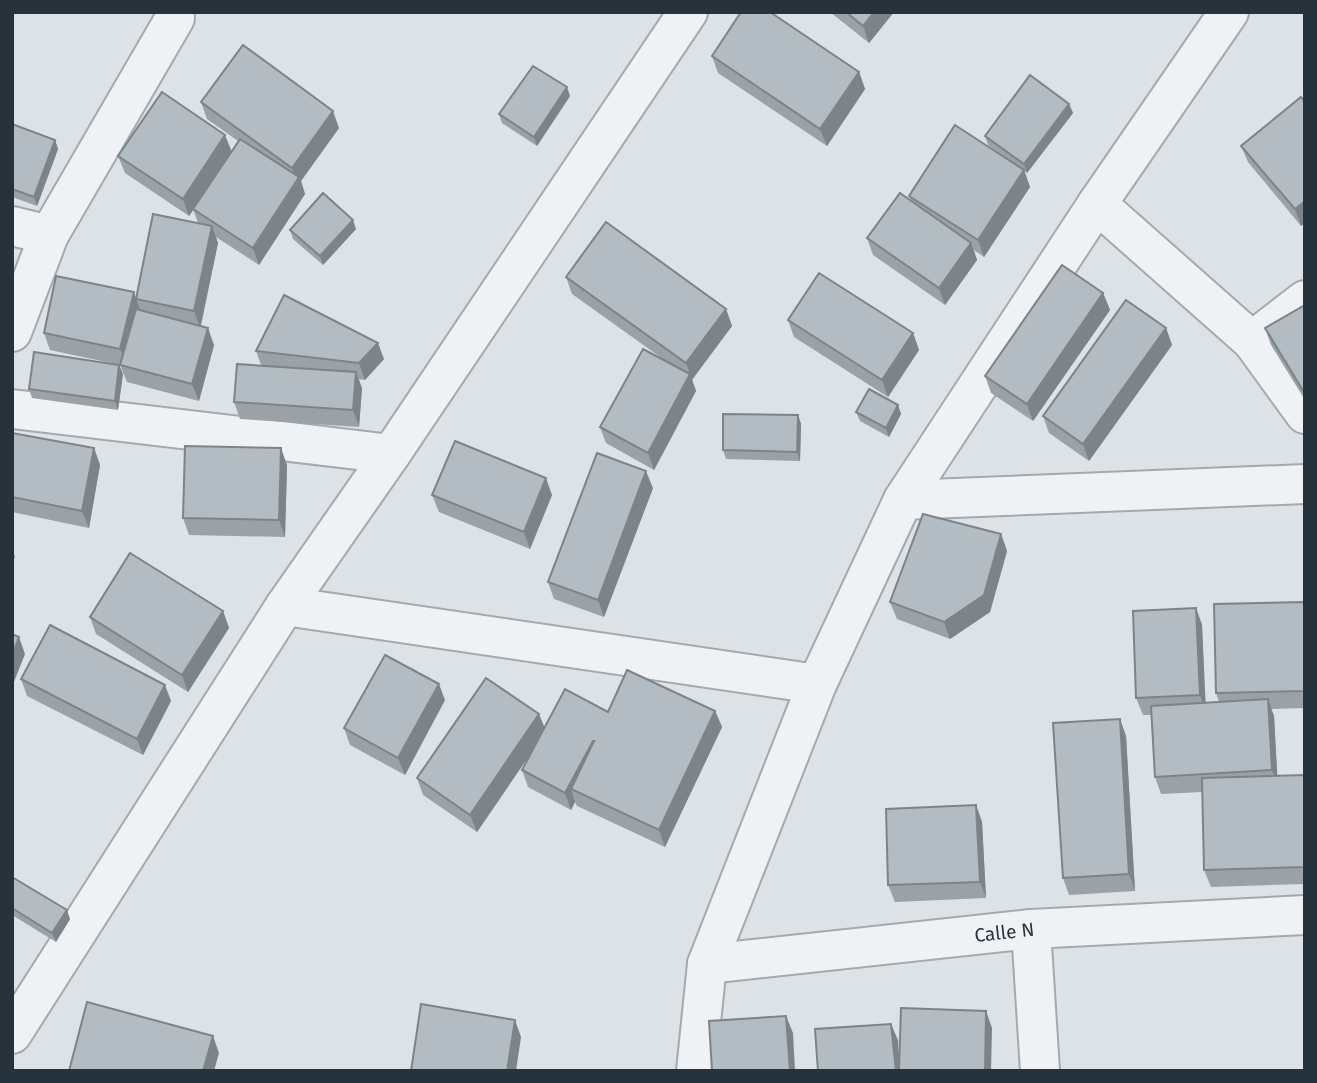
<svg xmlns="http://www.w3.org/2000/svg" width="1317" height="1083" font-family="'Fira Sans',sans-serif">
<style>
.lines{fill:none;stroke-linecap:round;stroke-linejoin:round}
.street-casing{stroke:#a2aab0;stroke-width:42}
.street{stroke:#eef2f4;stroke-width:38}
.wall{fill:#9aa2a7}
.shaded-wall{fill:#7d8488}
.building{fill:#b3bcc2;stroke:#7d8488;stroke-width:2}
.labels{text-anchor:middle;dominant-baseline:central;stroke-width:5;stroke-linejoin:round;paint-order:stroke}
.street-label{font-size:19px;fill:#26323c;stroke:#ebf0f4}
</style>
<rect width="100%" height="100%" fill="#dce2e6"/>
<g class="lines">
<defs>
<g id="street">
<polyline points="1097,204 1252,341 1305,414"/>
<polyline points="12,226 49,235"/>
<polyline points="12,332 49,235 175,18"/>
<polyline points="1252,341 1305,300"/>
<polyline points="12,409 391,454"/>
<polyline points="903,500 1305,484"/>
<polyline points="285,606 817,684"/>
<polyline points="1031,929 1040,1071"/>
<path id="s1" d="M 707,964 L 1031,929 L 1305,915"/>
<polyline points="12,1034 285,606 391,454 688,12"/>
<polyline points="696,1071 707,964 817,684 903,500 1097,204 1229,12"/>
</g>
</defs>
<use href="#street" class="street-casing"/>
<use href="#street" class="street"/>
</g>
<g class="wall">
<polygon points="830,12 894,12 869,43"/>
<polygon points="712,56 859,72 865,89 827,146 718,73"/>
<polygon points="570,96 537,146 502,123 499,114"/>
<polygon points="1301,97 1301,226 1248,162 1241,146"/>
<polygon points="201,102 339,128 301,181 305,194 259,265 216,237 218,243 201,326 214,345 199,401 127,382 120,365 50,350 44,333 136,298 198,223 193,209 219,171 189,216 125,173 118,156 231,152 238,141 207,119"/>
<polygon points="1069,104 1073,113 1027,173 1024,171 1030,187 984,257 974,250 977,260 945,305 873,255 867,238 911,200 909,196 1010,161 988,145 985,136"/>
<polygon points="12,124 55,140 58,149 37,206 12,197"/>
<polygon points="356,229 323,265 293,239 290,230"/>
<polygon points="566,277 726,309 732,326 692,379 696,391 654,470 606,443 600,427 670,364 572,294"/>
<polygon points="1103,293 1110,310 1033,421 991,393 985,376"/>
<polygon points="1305,305 1305,400 1271,345 1265,328"/>
<polygon points="788,320 913,333 919,350 888,397 794,337"/>
<polygon points="1166,328 1172,345 1089,461 1049,433 1043,416"/>
<polygon points="256,351 384,359 365,380 358,379 362,388 359,427 240,419 234,402 261,365"/>
<polygon points="119,365 123,374 118,410 32,398 29,389"/>
<polygon points="898,405 901,414 889,437 860,421 856,412"/>
<polygon points="798,415 801,424 800,461 726,459 723,450"/>
<polygon points="12,433 94,448 100,465 89,528 12,512"/>
<polygon points="287,465 285,537 189,535 183,518"/>
<polygon points="653,488 604,617 554,599 548,582"/>
<polygon points="432,495 552,495 530,549 439,512"/>
<polygon points="1001,534 1007,551 990,612 950,639 897,619 890,602"/>
<polygon points="1305,602 1305,708 1271,709 1274,716 1277,776 1305,775 1305,884 1211,887 1204,870 1202,792 1161,794 1155,777 1151,715 1143,715 1136,698 1196,608 1202,625 1205,703 1219,702 1216,693"/>
<polygon points="223,611 229,628 188,692 96,634 90,617"/>
<polygon points="21,679 171,701 143,755 27,696"/>
<polygon points="445,700 405,775 350,745 344,728"/>
<polygon points="715,711 722,727 665,847 577,806 575,802 571,810 528,787 522,770 533,750 477,832 423,795 417,778 544,728 608,712"/>
<polygon points="1126,736 1135,891 1069,895 1063,878"/>
<polygon points="976,805 982,822 986,898 895,902 888,885"/>
<polygon points="12,877 70,919 56,942 12,915"/>
</g>
<g class="shaded-wall">
<polygon points="874,12 894,12 869,43 863,26"/>
<polygon points="859,72 865,89 827,146 820,129"/>
<polygon points="567,87 570,96 537,146 534,137"/>
<polygon points="1069,104 1073,113 1027,173 1024,164"/>
<polygon points="333,111 339,128 301,181 305,194 259,265 253,248 297,182 292,168"/>
<polygon points="225,135 232,152 189,216 183,199"/>
<polygon points="55,140 58,149 37,206 34,197"/>
<polygon points="1024,170 1030,187 984,257 978,240"/>
<polygon points="1305,201 1305,223 1301,226 1295,209"/>
<polygon points="353,220 356,229 323,265 320,256"/>
<polygon points="212,226 218,243 200,328 194,311"/>
<polygon points="971,243 977,260 945,305 939,288"/>
<polygon points="134,292 140,310 127,366 120,349"/>
<polygon points="1103,293 1110,310 1033,421 1027,404"/>
<polygon points="726,309 732,326 692,380 686,363"/>
<polygon points="208,328 214,345 199,401 192,384"/>
<polygon points="1166,328 1172,345 1089,461 1083,444"/>
<polygon points="913,333 919,350 888,397 882,380"/>
<polygon points="378,343 384,359 365,380 359,363"/>
<polygon points="119,365 123,374 118,410 115,401"/>
<polygon points="356,372 362,388 359,427 353,410"/>
<polygon points="690,374 696,391 654,470 648,453"/>
<polygon points="898,405 901,414 889,437 886,428"/>
<polygon points="798,415 801,424 800,461 797,452"/>
<polygon points="94,448 100,465 89,528 82,511"/>
<polygon points="281,448 287,465 285,537 279,520"/>
<polygon points="646,471 653,488 604,617 598,600"/>
<polygon points="546,478 552,495 530,549 524,532"/>
<polygon points="1001,534 1007,551 990,612 950,639 944,622"/>
<polygon points="12,550 15,557 12,564"/>
<polygon points="1196,608 1202,625 1206,712 1200,695"/>
<polygon points="223,611 229,628 188,692 182,675"/>
<polygon points="19,637 25,654 12,687 12,655"/>
<polygon points="439,684 445,700 405,775 398,758"/>
<polygon points="165,685 171,701 143,755 137,739"/>
<polygon points="1268,699 1274,716 1278,787 1272,770"/>
<polygon points="715,711 722,727 665,847 659,830"/>
<polygon points="539,714 546,731 477,832 470,815"/>
<polygon points="1120,719 1126,736 1135,891 1129,874"/>
<polygon points="593,741 599,758 571,789 575,802 571,810 565,793"/>
<polygon points="976,805 982,822 986,898 980,882"/>
<polygon points="67,910 70,919 56,942 52,933"/>
<polygon points="986,1011 992,1028 991,1071 985,1071"/>
<polygon points="786,1016 793,1033 795,1071 790,1071"/>
<polygon points="515,1020 521,1037 516,1071 507,1071"/>
<polygon points="891,1024 898,1040 900,1071 896,1071"/>
<polygon points="213,1036 219,1053 214,1071 203,1071"/>
</g>
<g class="building">
<polygon points="741,12 770,12 859,72 820,129 712,56"/>
<polygon points="846,12 874,12 863,26"/>
<polygon points="243,45 333,111 292,168 201,102"/>
<polygon points="533,66 567,87 534,137 499,114"/>
<polygon points="1030,75 1069,104 1024,164 985,136"/>
<polygon points="162,92 225,135 183,199 118,156"/>
<polygon points="1301,97 1305,102 1305,201 1295,209 1241,146"/>
<polygon points="12,124 55,140 34,197 12,189"/>
<polygon points="955,125 1024,170 978,240 909,196"/>
<polygon points="240,139 299,177 253,248 193,209"/>
<polygon points="323,193 353,220 320,256 290,230"/>
<polygon points="900,193 971,243 939,288 867,238"/>
<polygon points="153,214 212,226 194,311 136,299"/>
<polygon points="606,222 726,309 686,363 566,277"/>
<polygon points="1062,265 1103,293 1027,404 985,376"/>
<polygon points="819,273 913,333 882,380 788,320"/>
<polygon points="56,276 134,292 120,349 44,333"/>
<polygon points="284,295 378,343 359,363 256,351"/>
<polygon points="1126,300 1166,328 1083,444 1043,416"/>
<polygon points="1305,305 1305,394 1265,328"/>
<polygon points="136,309 208,328 192,384 120,365"/>
<polygon points="643,349 690,374 648,453 600,427"/>
<polygon points="34,352 119,365 115,401 29,389"/>
<polygon points="237,364 356,372 353,410 234,402"/>
<polygon points="869,389 898,405 886,428 856,412"/>
<polygon points="723,414 798,415 797,452 723,450"/>
<polygon points="12,433 94,448 82,511 12,497"/>
<polygon points="455,441 546,478 524,532 432,495"/>
<polygon points="185,446 281,448 279,520 183,518"/>
<polygon points="597,453 646,471 598,600 548,582"/>
<polygon points="923,514 1001,534 984,595 944,622 890,602"/>
<polygon points="130,553 223,611 182,675 90,617"/>
<polygon points="1305,602 1305,691 1216,693 1214,604"/>
<polygon points="1196,608 1200,695 1136,698 1133,611"/>
<polygon points="50,625 165,685 137,739 21,679"/>
<polygon points="12,634 19,637 12,655"/>
<polygon points="385,655 439,684 398,758 344,728"/>
<polygon points="627,670 715,711 659,830 571,789 594,741 593,741 565,793 522,770 565,689 608,712"/>
<polygon points="486,678 539,714 470,815 417,778"/>
<polygon points="1268,699 1272,770 1155,777 1151,706"/>
<polygon points="1120,719 1129,874 1063,878 1053,723"/>
<polygon points="1305,775 1305,867 1204,870 1202,778"/>
<polygon points="976,805 980,882 888,885 886,809"/>
<polygon points="12,877 67,910 52,933 12,908"/>
<polygon points="87,1002 213,1036 203,1071 69,1071"/>
<polygon points="421,1004 515,1020 507,1071 411,1071"/>
<polygon points="901,1008 986,1011 985,1071 899,1071"/>
<polygon points="786,1016 790,1071 712,1071 709,1021"/>
<polygon points="891,1024 896,1071 818,1071 815,1029"/>
</g>
<g class="labels">
<g class="street-label">
<text stroke="none"><textPath href="#s1" startOffset="299">Calle N</textPath></text>
</g>
</g>
<rect width="1317" height="1083" fill="none" stroke="#26323c" stroke-width="28"/>
</svg>
